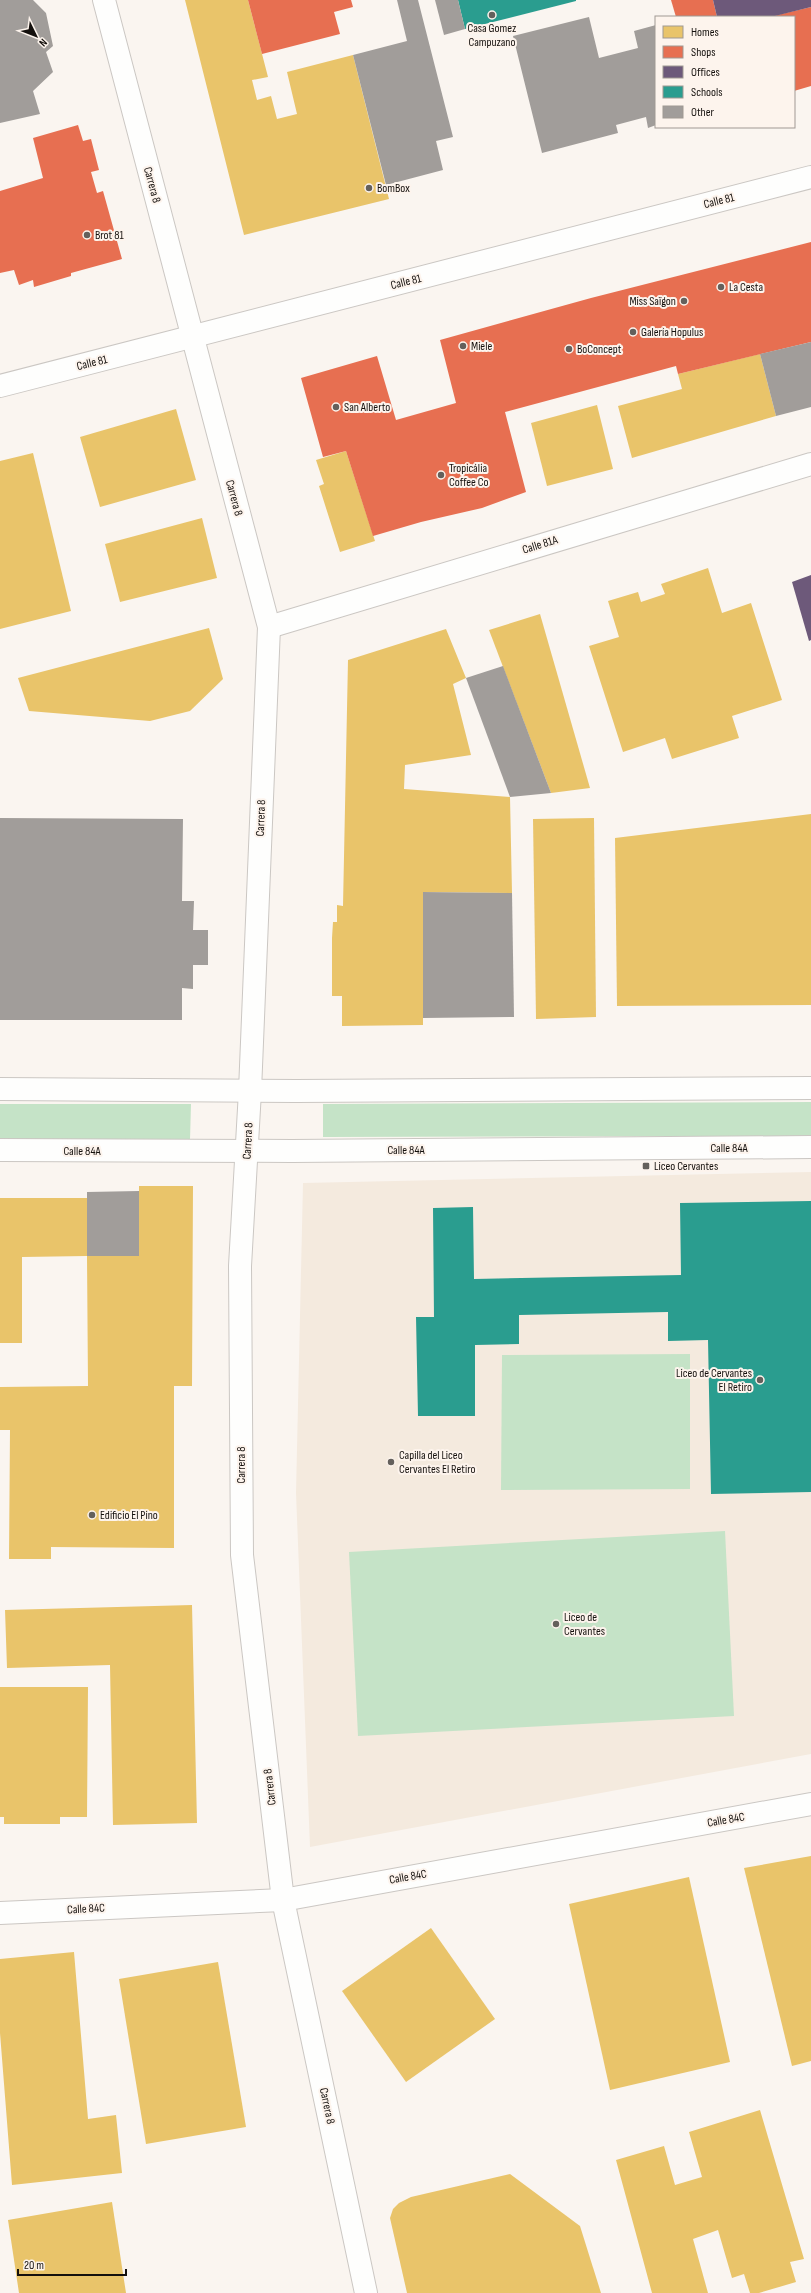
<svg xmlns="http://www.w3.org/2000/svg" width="811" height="2293" font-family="'Sofia Sans Condensed',sans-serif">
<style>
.education{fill:#f4eade}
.green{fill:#c5e3c7}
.homes{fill:#e9c46a}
.shops{fill:#e76f51}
.offices{fill:#6d597a}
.schools{fill:#2a9d8f}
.building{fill:#a19d9a}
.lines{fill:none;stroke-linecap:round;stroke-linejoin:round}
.minor-casing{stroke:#cbc7c3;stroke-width:24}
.tertiary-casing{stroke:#cbc7c3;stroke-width:24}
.minor{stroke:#fefefd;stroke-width:22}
.tertiary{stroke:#fefefd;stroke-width:22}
.poi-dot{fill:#64605c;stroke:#fdf4ed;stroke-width:1.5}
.labels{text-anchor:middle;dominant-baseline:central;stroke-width:4;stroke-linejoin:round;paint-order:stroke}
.poi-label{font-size:12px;fill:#14100d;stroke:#fdf4ed;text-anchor:start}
.street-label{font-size:12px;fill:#14100d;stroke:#fdf4ed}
</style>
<rect width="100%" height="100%" fill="#faf5f0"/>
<polygon class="education" points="811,1172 811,1754 310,1847 296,1493 303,1183"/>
<g class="green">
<polygon points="811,1102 811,1136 323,1137 323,1104"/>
<polygon points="0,1104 191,1104 190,1140 0,1140"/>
<polygon points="690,1354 690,1489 501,1490 502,1355"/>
<polygon points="725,1531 734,1716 358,1736 349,1552"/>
</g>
<g class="homes">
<polygon points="185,0 248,0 268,77 252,80 257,100 271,96 277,119 297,114 287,72 353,55 389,199 244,235"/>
<polygon points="760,354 776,416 632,458 618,406 682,389 678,374"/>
<polygon points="597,405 613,469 547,486 531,423"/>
<polygon points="176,409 196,480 100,507 80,437"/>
<polygon points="346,451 375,541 340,552 319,486 324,484 316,460"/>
<polygon points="33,453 71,611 0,629 0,461"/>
<polygon points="202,518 217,578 120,602 105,544"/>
<polygon points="708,568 722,613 751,603 782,700 732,716 739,738 672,759 665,738 623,752 589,646 619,637 608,601 638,592 641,602 665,594 661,584"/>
<polygon points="540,614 590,788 551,793 489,630"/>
<polygon points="209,628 223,679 190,711 150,721 29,711 18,678"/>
<polygon points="446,629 466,678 453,684 471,755 405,765 404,789 510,797 512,893 423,892 423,1025 342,1026 342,996 332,996 332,938 333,922 337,922 337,905 343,906 348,660"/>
<polygon points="811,814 811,1005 617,1006 615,838"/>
<polygon points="594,818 596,1017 536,1019 533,819"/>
<polygon points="139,1186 193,1186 192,1386 174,1386 174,1548 51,1547 51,1559 9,1559 10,1430 0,1430 0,1387 88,1386 87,1256 139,1256"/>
<polygon points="0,1198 87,1198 87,1256 22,1257 22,1343 0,1343"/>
<polygon points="192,1605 197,1823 113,1825 110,1665 7,1668 5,1610"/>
<polygon points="0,1687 88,1687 87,1817 60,1817 60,1824 4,1824 4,1817 0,1817"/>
<polygon points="811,1856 811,2061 792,2066 744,1868"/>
<polygon points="689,1877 730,2062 610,2090 569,1904"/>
<polygon points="431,1928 495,2019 406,2082 342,1991"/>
<polygon points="74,1952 88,2119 116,2115 122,2173 12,2185 0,2033 0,1959"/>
<polygon points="218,1962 246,2127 146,2144 119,1979"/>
<polygon points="760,2110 804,2259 790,2262 796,2282 759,2293 750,2293 744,2274 732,2278 718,2230 693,2239 708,2293 652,2293 616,2160 664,2146 675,2185 702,2177 689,2132"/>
<polygon points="510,2174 580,2226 601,2293 407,2293 390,2218 393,2209 399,2203 411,2197"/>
<polygon points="112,2202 126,2293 19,2293 8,2220"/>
</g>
<g class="shops">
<polygon points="248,0 351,0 353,7 334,12 340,34 262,54"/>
<polygon points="671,0 713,0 717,17 676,17"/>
<polygon points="811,7 811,86 794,91 794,17 773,16"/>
<polygon points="78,125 83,141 91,139 99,170 91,172 97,193 103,191 122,259 71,273 71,276 34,287 33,280 19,285 14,270 0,273 0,191 43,178 33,138"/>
<polygon points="811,242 811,342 678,374 676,366 505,412 526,492 482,508 421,522 373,536 346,451 323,457 301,378 377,356 396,420 456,403 440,340 591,298"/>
</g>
<g class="offices">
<polygon points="713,0 811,0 811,7 771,17 717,17"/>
<polygon points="811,575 811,640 809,641 792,582"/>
</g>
<g class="schools">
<polygon points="458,0 576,0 576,1 465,29"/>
<polygon points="811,1201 811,1492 711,1494 708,1340 668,1341 668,1312 519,1315 519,1344 475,1345 475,1416 418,1416 416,1317 434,1317 433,1208 473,1207 474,1279 681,1275 680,1203"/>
</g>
<g class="building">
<polygon points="0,0 33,0 46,13 53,46 46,52 53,72 33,91 40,114 0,123"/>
<polygon points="397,0 418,0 453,137 436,141 443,170 386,185 353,55 407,41"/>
<polygon points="435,0 458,0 465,29 444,35"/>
<polygon points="589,17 599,58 638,48 634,31 656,25 656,125 648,128 646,117 616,125 618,133 542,153 513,36"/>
<polygon points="811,342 811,407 776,416 760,354"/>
<polygon points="503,666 551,793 510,797 466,678"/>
<polygon points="0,818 183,819 182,901 194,901 193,930 208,930 208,965 193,965 193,989 182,988 182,1020 0,1020"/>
<polygon points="423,892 512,893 514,1017 423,1018"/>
<polygon points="139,1191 139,1256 87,1256 87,1192"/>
</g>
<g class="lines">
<defs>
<g id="minor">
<polyline points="104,0 269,627 250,1091 240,1266 242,1555 283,1900 366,2293"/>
<polyline points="269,627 811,464"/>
<polyline points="0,1913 283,1900 811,1804"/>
</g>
<g id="tertiary">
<polyline points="0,386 811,177"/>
<polyline points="0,1089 296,1091 811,1088"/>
<polyline points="0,1150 292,1151 811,1147"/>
</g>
</defs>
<use href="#minor" class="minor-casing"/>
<use href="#tertiary" class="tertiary-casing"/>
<use href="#minor" class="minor"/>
<use href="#tertiary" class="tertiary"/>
</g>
<g class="poi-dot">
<circle cx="492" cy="15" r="4"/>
<circle cx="369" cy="188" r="4"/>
<circle cx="87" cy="235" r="4"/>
<circle cx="721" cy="287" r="4"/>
<circle cx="684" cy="301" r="4"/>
<circle cx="633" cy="332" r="4"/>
<circle cx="463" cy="346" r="4"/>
<circle cx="569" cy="349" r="4"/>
<circle cx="336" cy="407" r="4"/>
<circle cx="441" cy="475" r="4"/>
<rect x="642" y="1162" width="8" height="8" rx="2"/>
<circle cx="760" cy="1380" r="4"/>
<circle cx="391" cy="1462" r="4"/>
<circle cx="92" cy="1515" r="4"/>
<circle cx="556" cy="1624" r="4"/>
</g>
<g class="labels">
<g class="poi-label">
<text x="492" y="28" text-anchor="middle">Casa Gomez<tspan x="492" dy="14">Campuzano</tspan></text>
<text x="377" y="188">BomBox</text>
<text x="95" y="235">Brot 81</text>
<text x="729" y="287">La Cesta</text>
<text x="676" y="301" text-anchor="end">Miss Saïgon</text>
<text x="641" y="332">Galería Hopulus</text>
<text x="471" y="346">Miele</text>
<text x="577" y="349">BoConcept</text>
<text x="344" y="407">San Alberto</text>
<text x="449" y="468">Tropicália<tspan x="449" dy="14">Coffee Co</tspan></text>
<text x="654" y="1166">Liceo Cervantes</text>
<text x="752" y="1373" text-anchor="end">Liceo de Cervantes<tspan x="752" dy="14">El Retiro</tspan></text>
<text x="399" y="1455">Capilla del Liceo<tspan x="399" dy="14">Cervantes El Retiro</tspan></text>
<text x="100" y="1515">Edificio El Pino</text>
<text x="564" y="1617">Liceo de<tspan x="564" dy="14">Cervantes</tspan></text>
</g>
<g class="street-label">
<text transform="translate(152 185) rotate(75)">Carrera 8</text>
<text transform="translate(719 201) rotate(-14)">Calle 81</text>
<text transform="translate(406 282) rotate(-14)">Calle 81</text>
<text transform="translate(92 363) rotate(-14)">Calle 81</text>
<text transform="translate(234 498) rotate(75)">Carrera 8</text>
<text transform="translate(540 545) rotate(-17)">Calle 81A</text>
<text transform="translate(261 818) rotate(-88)">Carrera 8</text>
<text transform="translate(248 1141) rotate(-87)">Carrera 8</text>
<text x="729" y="1148">Calle 84A</text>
<text x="406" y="1150">Calle 84A</text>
<text x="82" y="1151">Calle 84A</text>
<text transform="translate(241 1465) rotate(-90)">Carrera 8</text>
<text transform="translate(270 1787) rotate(-97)">Carrera 8</text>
<text transform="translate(726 1820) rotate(-10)">Calle 84C</text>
<text transform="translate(408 1877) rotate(-10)">Calle 84C</text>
<text transform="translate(86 1909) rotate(-3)">Calle 84C</text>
<text transform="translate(327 2106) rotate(78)">Carrera 8</text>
</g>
</g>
<rect x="655" y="16" width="140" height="112" fill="#fdf4ed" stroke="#a09993"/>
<rect x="663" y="26" width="20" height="12" fill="#e9c46a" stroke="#a09993"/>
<text x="691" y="36" font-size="12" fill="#14100d">Homes</text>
<rect x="663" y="46" width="20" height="12" fill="#e76f51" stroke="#a09993"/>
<text x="691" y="56" font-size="12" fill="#14100d">Shops</text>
<rect x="663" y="66" width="20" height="12" fill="#6d597a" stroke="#a09993"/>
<text x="691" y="76" font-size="12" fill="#14100d">Offices</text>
<rect x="663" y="86" width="20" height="12" fill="#2a9d8f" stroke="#a09993"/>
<text x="691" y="96" font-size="12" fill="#14100d">Schools</text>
<rect x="663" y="106" width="20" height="12" fill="#a19d9a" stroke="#a09993"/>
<text x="691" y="116" font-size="12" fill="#14100d">Other</text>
<g transform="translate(36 36) rotate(133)" stroke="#fdf4ed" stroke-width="3" paint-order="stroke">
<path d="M0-3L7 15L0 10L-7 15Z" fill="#14100d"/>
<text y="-6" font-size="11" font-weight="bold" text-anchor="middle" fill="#14100d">N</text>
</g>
<path d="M18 2269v6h108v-6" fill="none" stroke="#14100d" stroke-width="2"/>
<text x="24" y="2269" font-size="12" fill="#14100d" stroke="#fdf4ed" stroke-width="3" paint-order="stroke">20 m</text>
</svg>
